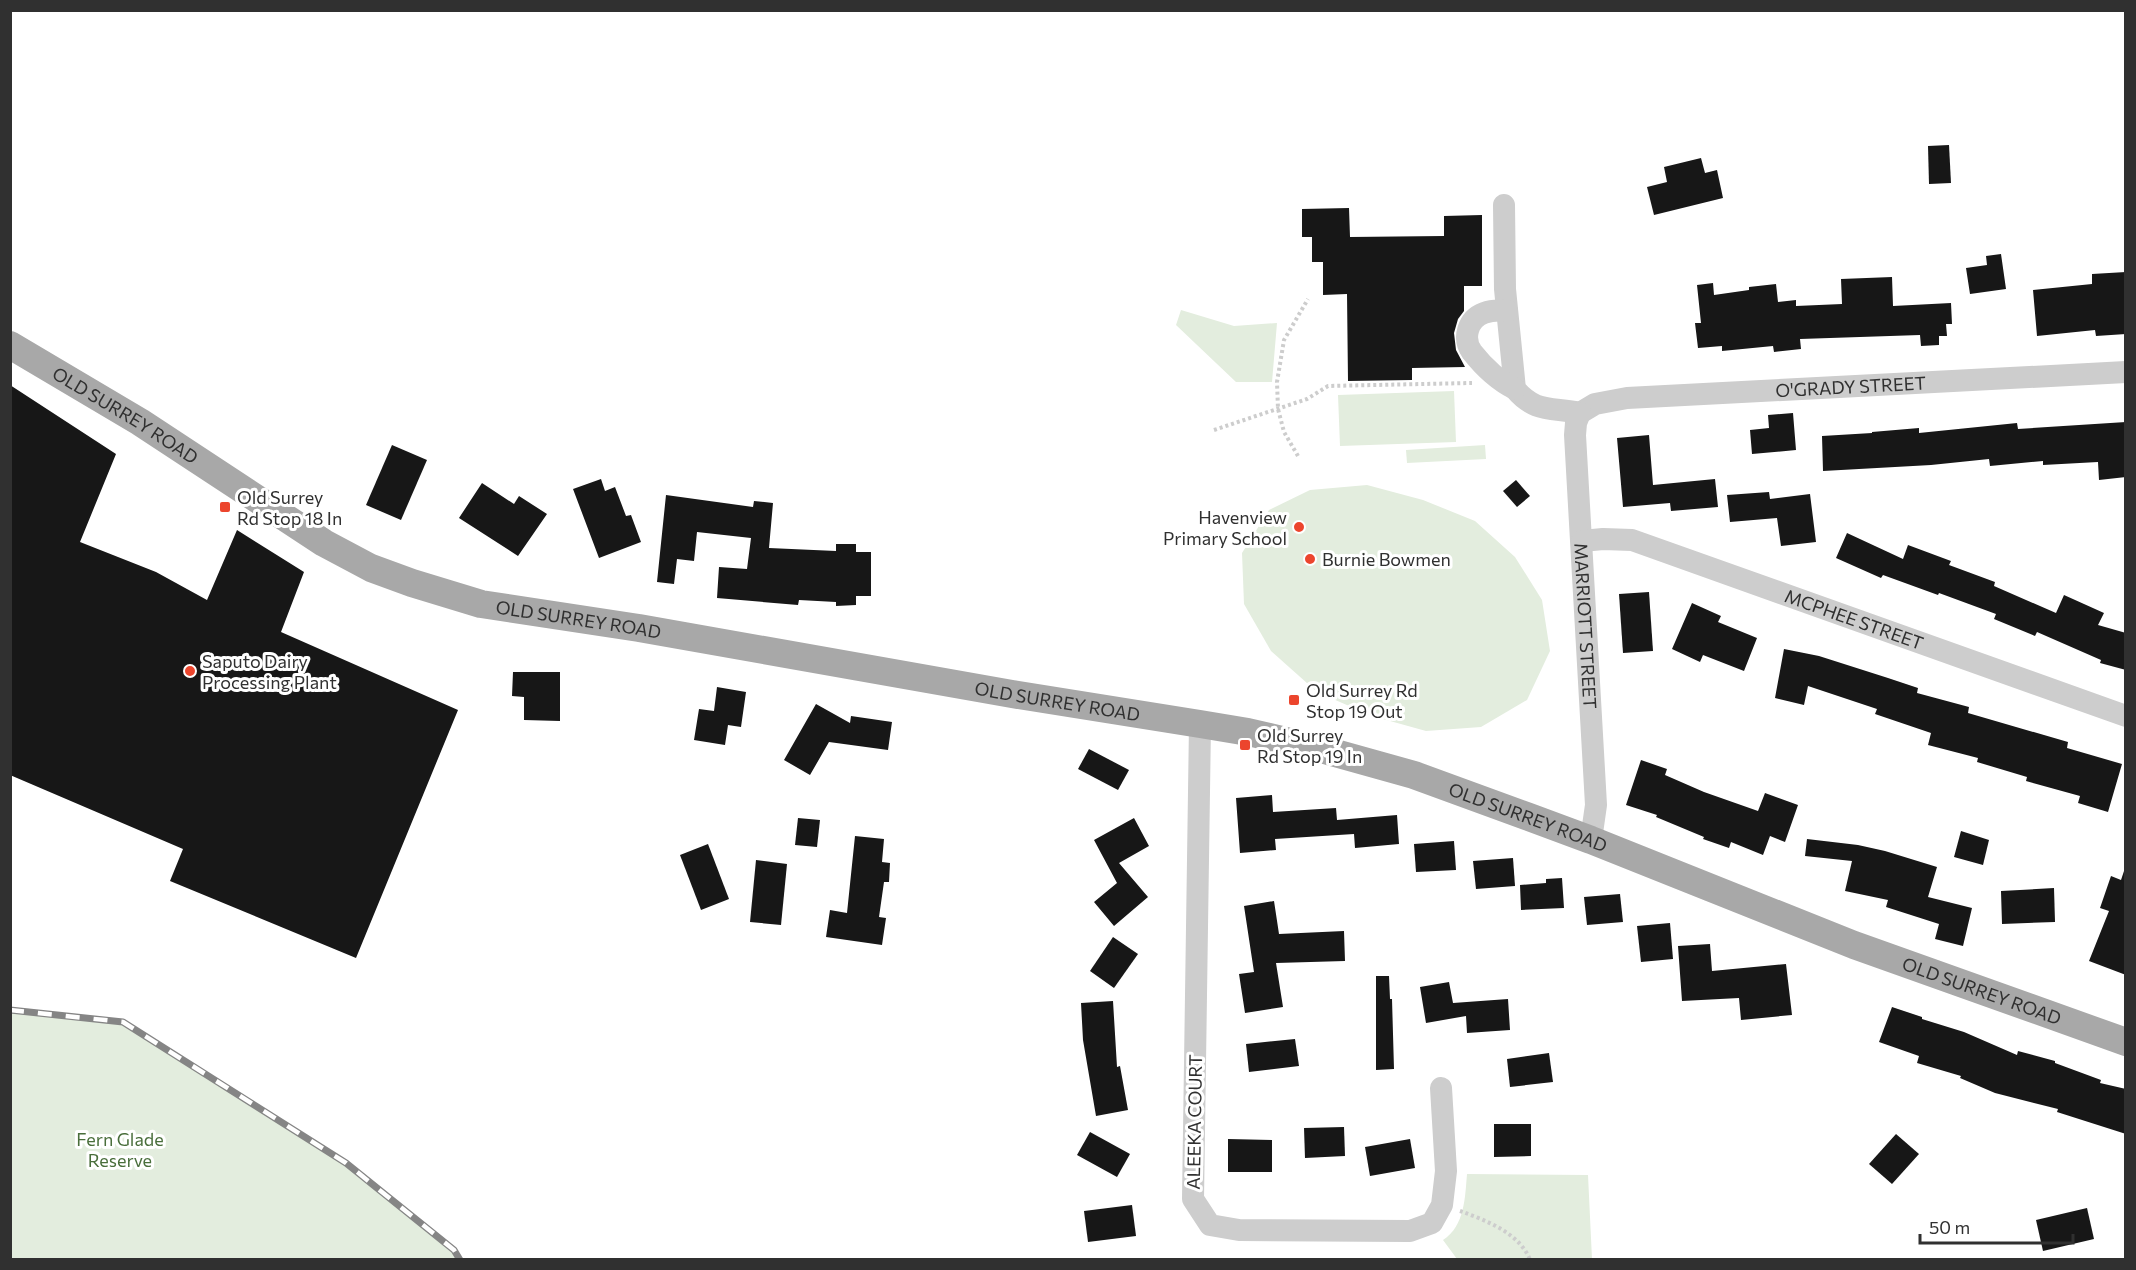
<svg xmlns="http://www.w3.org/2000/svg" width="2136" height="1270" font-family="Commissioner,sans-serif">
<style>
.green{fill:#e3edde}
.building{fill:#171717}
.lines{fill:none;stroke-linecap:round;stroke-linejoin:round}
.path{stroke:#cdcdcd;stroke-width:4;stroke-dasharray:3 3;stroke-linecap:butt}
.minor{stroke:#cdcdcd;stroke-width:22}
.major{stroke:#a8a8a8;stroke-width:28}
.rail-casing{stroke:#858585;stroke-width:7}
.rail{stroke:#fff;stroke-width:4.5;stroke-dasharray:14;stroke-linecap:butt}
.poi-dot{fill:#ec452d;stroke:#fff;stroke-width:2}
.labels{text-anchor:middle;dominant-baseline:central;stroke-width:6;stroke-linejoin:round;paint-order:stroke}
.street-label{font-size:18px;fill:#303030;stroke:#fff}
.poi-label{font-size:18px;fill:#303030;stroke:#fff;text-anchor:start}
.park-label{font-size:18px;fill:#496e3b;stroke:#fff}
</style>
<rect width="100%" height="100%" fill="#fff"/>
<g class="green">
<polygon points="1181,310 1234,326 1277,323 1272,382 1236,382 1176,325"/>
<polygon points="1454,391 1456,442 1340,446 1338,395"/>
<polygon points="1485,445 1486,459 1407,463 1406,450"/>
<polygon points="1367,485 1423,500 1475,521 1515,557 1542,600 1550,651 1527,700 1481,727 1426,731 1372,716 1317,692 1271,651 1244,604 1242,553 1269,510 1310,490"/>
<polygon points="11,1010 123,1022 346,1163 454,1250 459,1259 11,1259"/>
<path d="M 1467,1174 L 1588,1175 L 1592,1259 L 1457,1259 L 1443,1240 C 1465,1226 1465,1197 1467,1174 Z"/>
</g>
<g class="building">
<polygon points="1949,145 1951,183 1929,184 1928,146"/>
<polygon points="1701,158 1705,173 1717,170 1723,198 1654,215 1647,187 1667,182 1664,167"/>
<polygon points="1349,208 1350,237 1444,236 1444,216 1482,215 1482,286 1464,286 1464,311 1458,319 1454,333 1456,350 1465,367 1412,368 1412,380 1348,381 1347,294 1323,295 1323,262 1312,262 1312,237 1302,237 1302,209"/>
<polygon points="2001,254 2006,289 1970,294 1966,268 1987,265 1986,256"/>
<polygon points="2126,272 2126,334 2096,336 2095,330 2037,336 2033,290 2092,284 2092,274"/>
<polygon points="1892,277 1893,306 1951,303 1952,324 1946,324 1947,336 1939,336 1939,345 1921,346 1920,335 1800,339 1801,349 1774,352 1773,346 1722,351 1722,346 1698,348 1695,323 1701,323 1697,285 1713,283 1714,295 1749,290 1749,287 1776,284 1778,302 1796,300 1796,306 1842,304 1841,279"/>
<polygon points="10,385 116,454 80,542 156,572 207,600 237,530 304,572 281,632 458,710 356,958 170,881 183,849 10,775"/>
<polygon points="1793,413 1796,450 1752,454 1750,430 1769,428 1768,415"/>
<polygon points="2126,422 2126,477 2099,480 2098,462 2043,465 2043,461 1990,466 1989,459 1931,465 1823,471 1822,436 1872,433 1872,432 1919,428 1919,433 2017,423 2018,429"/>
<polygon points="1649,435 1653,485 1715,479 1718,507 1671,511 1670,503 1623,507 1617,438"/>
<polygon points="392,445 427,460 401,520 366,505"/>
<polygon points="601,479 605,491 615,487 626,516 631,515 641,542 599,558 573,489"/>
<polygon points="1516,480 1530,496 1517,507 1503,491"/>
<polygon points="482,483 514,504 519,496 547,514 518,556 459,518"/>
<polygon points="1769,492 1770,499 1810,494 1816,542 1781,546 1777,518 1730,522 1727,495"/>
<polygon points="666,495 753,507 754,501 773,503 769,548 836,551 836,544 856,544 856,552 871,552 871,596 856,596 856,605 836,606 836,602 799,600 798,605 717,598 719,567 747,569 751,538 697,532 694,561 677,559 674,584 657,582"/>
<polygon points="1847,533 1903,559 1908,545 1951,561 1949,565 1995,582 1994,586 2056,613 2064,595 2104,613 2098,625 2126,633 2126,670 2100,663 2101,660 2037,632 2035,636 1994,619 1996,614 1939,593 1938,595 1883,575 1881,578 1836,558"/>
<polygon points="1649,592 1653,651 1623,653 1619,594"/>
<polygon points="1692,603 1721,616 1718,622 1757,638 1744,671 1703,655 1700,662 1672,649"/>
<polygon points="1784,649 1819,656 1888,678 1918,688 1917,693 1969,707 1968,713 2068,742 2067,748 2122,764 2108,812 2078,803 2080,796 2026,781 2027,777 1977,762 1978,758 1928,745 1931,733 1875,714 1877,709 1808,686 1804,705 1775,698"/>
<polygon points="513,672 560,672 560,721 524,720 524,697 512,696"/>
<polygon points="717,687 746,692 741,727 728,725 725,745 694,740 699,709 714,711"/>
<polygon points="816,704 850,723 851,716 892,722 888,750 829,742 810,775 784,760"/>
<polygon points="1089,749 1129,770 1118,790 1078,769"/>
<polygon points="1641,760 1667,769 1665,775 1704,792 1758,811 1765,793 1798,805 1785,842 1770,836 1763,855 1731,842 1729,848 1703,839 1704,837 1656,817 1657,815 1626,805"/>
<polygon points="1272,795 1273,812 1336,808 1337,820 1397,815 1399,844 1355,848 1354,834 1275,839 1276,850 1240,853 1236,798"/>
<polygon points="798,818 820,820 817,847 795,845"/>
<polygon points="1134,818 1149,846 1119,863 1148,897 1114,926 1094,902 1117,883 1094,840"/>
<polygon points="1961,831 1989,840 1983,865 1954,857"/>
<polygon points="855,836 884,839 882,862 890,863 889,882 884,882 879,917 886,918 882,945 826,937 830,910 847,913"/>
<polygon points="1807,839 1858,845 1885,851 1937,867 1928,897 1972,908 1963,946 1935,939 1939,924 1886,907 1888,900 1845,891 1852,861 1805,856"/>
<polygon points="1454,841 1456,870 1416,872 1414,844"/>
<polygon points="708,844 729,899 701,910 680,855"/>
<polygon points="1513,858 1515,886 1476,889 1473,861"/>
<polygon points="756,860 787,864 781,925 750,922"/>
<polygon points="2124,871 2126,872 2126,975 2089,961 2109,911 2100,908 2111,876 2121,880"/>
<polygon points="1562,878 1564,908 1521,910 1520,885 1546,883 1546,879"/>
<polygon points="2054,888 2055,922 2002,924 2001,891"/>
<polygon points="1620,894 1623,922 1587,925 1584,897"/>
<polygon points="1274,901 1279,934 1344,931 1345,961 1276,963 1283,1007 1245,1013 1239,974 1254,972 1244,906"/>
<polygon points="1670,923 1673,959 1641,962 1637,926"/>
<polygon points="1113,937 1138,954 1114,988 1090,971"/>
<polygon points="1710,944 1712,971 1786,964 1792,1015 1741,1020 1739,998 1682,1001 1678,946"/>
<polygon points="1376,976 1389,976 1390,999 1392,999 1394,1069 1376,1070"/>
<polygon points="1449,982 1453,1003 1508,999 1510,1030 1467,1033 1466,1016 1426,1023 1420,987"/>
<polygon points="1113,1001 1117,1067 1120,1066 1128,1110 1096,1116 1083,1040 1081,1003"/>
<polygon points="1892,1007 1922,1017 1922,1019 1964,1032 2017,1055 2018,1051 2055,1061 2055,1063 2101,1080 2100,1083 2126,1089 2126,1134 2057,1112 2058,1109 1995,1093 1960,1078 1961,1076 1917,1063 1919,1056 1879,1042"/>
<polygon points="1295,1039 1299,1066 1249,1072 1246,1044"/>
<polygon points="1549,1053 1553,1082 1510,1087 1507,1059"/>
<polygon points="1494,1124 1531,1124 1531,1156 1494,1157"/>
<polygon points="1344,1127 1345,1156 1305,1158 1304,1128"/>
<polygon points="1090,1132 1130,1154 1117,1177 1077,1155"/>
<polygon points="1896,1134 1919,1154 1892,1184 1869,1164"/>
<polygon points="1228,1139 1272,1140 1272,1172 1228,1172"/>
<polygon points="1410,1139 1415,1168 1370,1176 1365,1147"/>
<polygon points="1132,1205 1136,1236 1088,1242 1084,1211"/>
<polygon points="2087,1208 2094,1239 2043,1251 2036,1220"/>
</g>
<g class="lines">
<g class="path">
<polyline points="1214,430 1307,399 1328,386 1472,383"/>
<polyline points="1298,456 1284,432 1278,409 1277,382 1284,340 1308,299"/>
<path d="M 1460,1211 C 1485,1220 1520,1233 1530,1260"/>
</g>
<g class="minor">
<path d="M 1504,205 L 1505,289 L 1515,389 C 1535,413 1551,407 1580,413"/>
<path d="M 1507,311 C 1499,310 1492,310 1484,313 C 1468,319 1462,338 1472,352 C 1483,366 1499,381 1515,389"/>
<path id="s1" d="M 1580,413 L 1595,404 L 1627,398 L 2126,372"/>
<path id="s2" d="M 1580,413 L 1576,423 L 1575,435 L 1596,805 L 1591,840"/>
<path id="s3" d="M 1582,541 L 1603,539 L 1632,540 L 2126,716"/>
<polyline points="1200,724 1193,1199 1210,1225 1239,1230 1410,1231 1432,1223 1442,1205 1446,1171 1441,1088"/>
</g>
<path class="major" id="s4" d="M 10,345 L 140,422 L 324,543 L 371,568 L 412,583 L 481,604 L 639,628 L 1012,694 L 1200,724 L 1248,732 L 1328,751 L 1414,775 L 1529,817 L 1591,840 L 1854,945 L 2126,1042"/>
<defs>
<polyline id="rail" points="10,1010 123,1022 346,1163 454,1250 460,1260"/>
</defs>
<use href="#rail" class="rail-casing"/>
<use href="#rail" class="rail"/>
</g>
<g class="poi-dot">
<rect x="219" y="501" width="12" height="12" rx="3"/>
<circle cx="1299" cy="527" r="6"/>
<circle cx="1310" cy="559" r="6"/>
<circle cx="190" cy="671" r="6"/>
<rect x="1288" y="694" width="12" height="12" rx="3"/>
<rect x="1239" y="739" width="12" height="12" rx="3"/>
</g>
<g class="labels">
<g class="street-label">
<text stroke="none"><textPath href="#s1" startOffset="274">O'GRADY STREET</textPath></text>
<text stroke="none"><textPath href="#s4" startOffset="135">OLD SURREY ROAD</textPath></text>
<text stroke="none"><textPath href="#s4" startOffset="639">OLD SURREY ROAD</textPath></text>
<text stroke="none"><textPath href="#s3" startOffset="286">MCPHEE STREET</textPath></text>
<text stroke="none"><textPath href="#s2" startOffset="214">MARRIOTT STREET</textPath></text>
<text stroke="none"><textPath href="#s4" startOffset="1125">OLD SURREY ROAD</textPath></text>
<text stroke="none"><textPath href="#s4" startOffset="1611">OLD SURREY ROAD</textPath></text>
<text stroke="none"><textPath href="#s4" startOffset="2097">OLD SURREY ROAD</textPath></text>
<text transform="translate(1194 1122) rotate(-89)">ALEEKA COURT</text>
</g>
<g class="poi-label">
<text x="237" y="497">Old Surrey<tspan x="237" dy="21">Rd Stop 18 In</tspan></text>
<text x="1287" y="517" text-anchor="end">Havenview<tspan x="1287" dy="21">Primary School</tspan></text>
<text x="1322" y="559">Burnie Bowmen</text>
<text x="202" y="661">Saputo Dairy<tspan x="202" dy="21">Processing Plant</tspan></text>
<text x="1306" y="690">Old Surrey Rd<tspan x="1306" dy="21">Stop 19 Out</tspan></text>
<text x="1257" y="735">Old Surrey<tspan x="1257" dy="21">Rd Stop 19 In</tspan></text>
</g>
<g class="park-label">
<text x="120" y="1139">Fern Glade<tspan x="120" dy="21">Reserve</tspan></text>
</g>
</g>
<rect width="2136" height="1270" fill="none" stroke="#303030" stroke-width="24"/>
<path d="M1920 1234v9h153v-9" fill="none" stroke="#303030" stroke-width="3"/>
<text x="1929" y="1234" font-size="18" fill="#303030" stroke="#ffffff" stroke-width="4.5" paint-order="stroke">50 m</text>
</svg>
